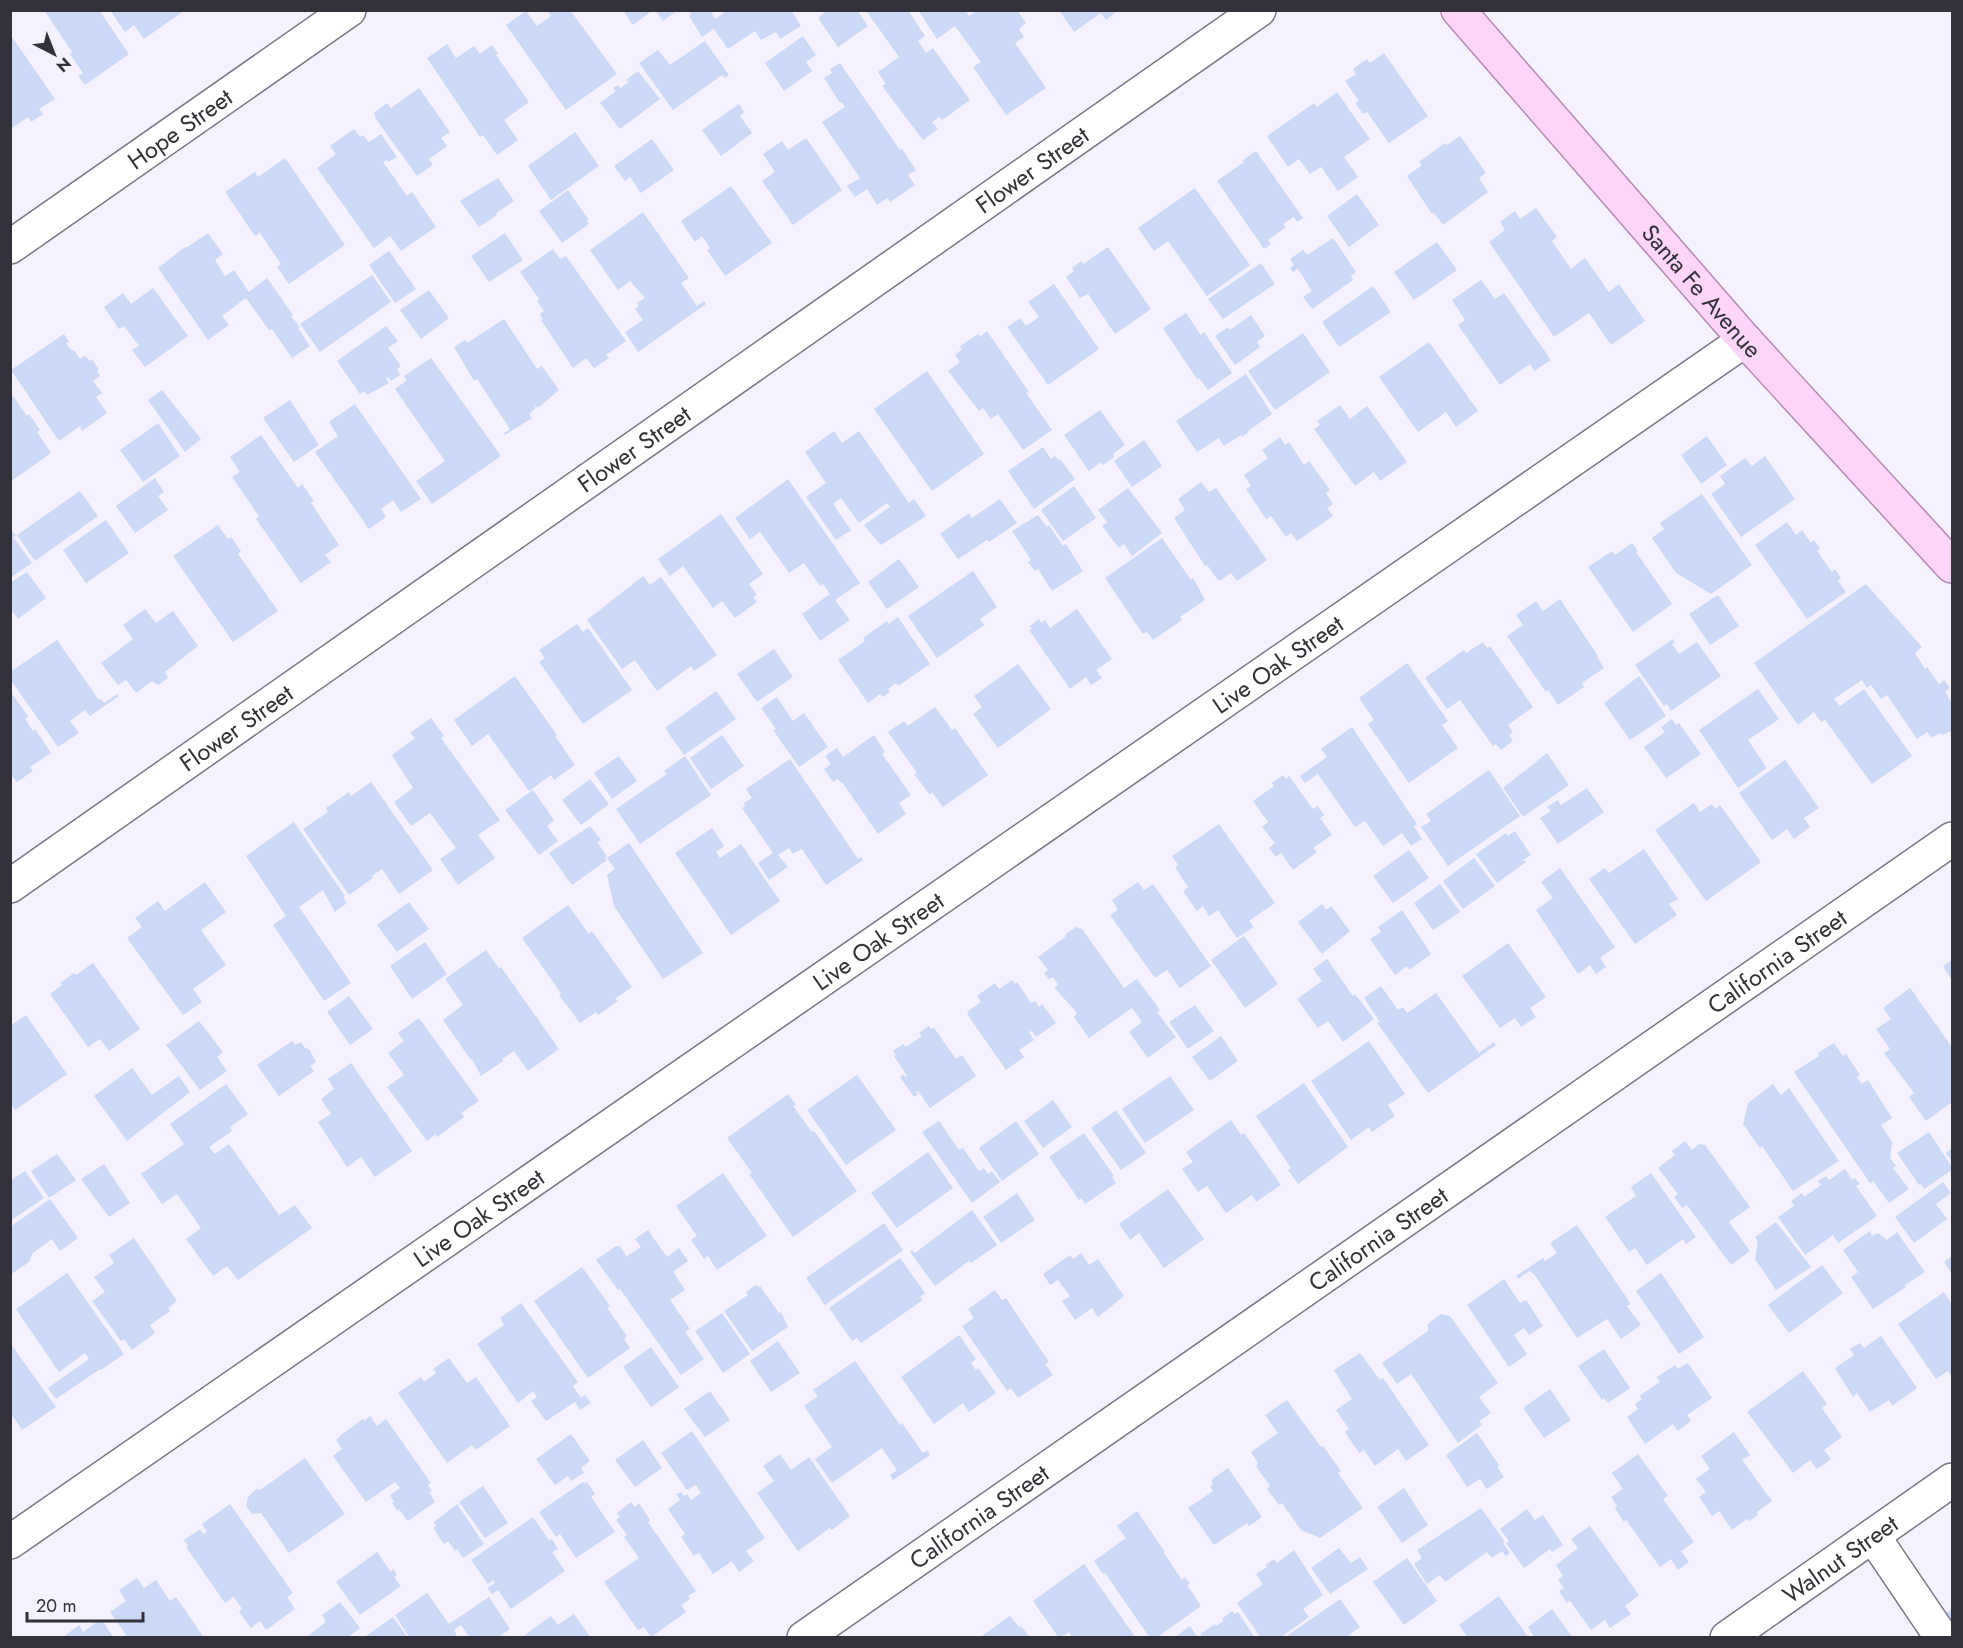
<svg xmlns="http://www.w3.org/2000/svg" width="1963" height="1648" font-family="Jost,sans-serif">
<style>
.building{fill:#cbd9f7}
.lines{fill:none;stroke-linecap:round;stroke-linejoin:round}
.minor-casing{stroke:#7b7688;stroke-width:36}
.major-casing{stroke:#b589b3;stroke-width:36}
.minor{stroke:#fff;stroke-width:33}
.major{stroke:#fdd5f8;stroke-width:33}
.labels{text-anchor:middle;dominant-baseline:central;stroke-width:5;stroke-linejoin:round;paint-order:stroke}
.street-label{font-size:24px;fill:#333139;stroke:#f5f1fe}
</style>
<rect width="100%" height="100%" fill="#f5f1fe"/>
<g class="building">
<polygon points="44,10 99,10 129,54 85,85 78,76 83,73 70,54 72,52"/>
<polygon points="110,10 185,10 144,39 134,25 125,32"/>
<polygon points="547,10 570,10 617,74 566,110 506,25 526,11 537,26 551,16"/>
<polygon points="623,10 653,10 633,25"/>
<polygon points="655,10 678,10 663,21"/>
<polygon points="688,10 710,10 715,19 728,10 791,10 801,26 780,39 776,32 761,40 755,31 728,49 714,29 702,37 689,16 691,15"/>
<polygon points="828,10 857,10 868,26 838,47 818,18"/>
<polygon points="869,10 908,10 925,36 918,41 926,53 933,48 970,100 942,120 940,117 932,122 938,129 923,140 882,86 886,84 878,72 899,57 867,12"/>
<polygon points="918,10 965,10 969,16 978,10 1017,10 1026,23 1019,29 1024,37 1015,43 1046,88 1006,115 973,67 981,62 955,26 937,39"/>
<polygon points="1059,10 1118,10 1106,20 1101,13 1074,32"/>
<polygon points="803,36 816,55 806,62 812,71 784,91 765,63"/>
<polygon points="12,37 55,99 39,109 43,114 31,122 28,117 12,128 10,126 10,38"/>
<polygon points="705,41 729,75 725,78 722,75 673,110 639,63 658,50 670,65"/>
<polygon points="447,44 456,58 474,46 480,54 492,45 498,53 496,55 529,102 504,120 518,140 497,155 483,135 480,137 427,58"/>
<polygon points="1384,53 1428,116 1389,143 1367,112 1363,114 1355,103 1359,101 1345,81 1356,74 1353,69 1367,59 1370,63"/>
<polygon points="840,63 900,150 902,149 916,170 908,175 915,185 890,202 887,198 877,205 867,189 855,197 847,186 860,178 822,122 845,107 842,102 840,103 824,78 832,73 830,69"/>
<polygon points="638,71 660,99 620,129 600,103 616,91 613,88 618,85 620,88 629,82 626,80"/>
<polygon points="419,88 450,132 441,138 447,146 429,159 433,165 417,176 376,119 374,113 387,103 391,108"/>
<polygon points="1337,92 1370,139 1344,157 1358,177 1338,191 1321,167 1310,174 1299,159 1288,167 1267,136 1314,103 1317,107"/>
<polygon points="739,104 744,112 740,116 752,133 721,156 702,130"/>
<polygon points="354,129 360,137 363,135 369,142 381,134 397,157 388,162 387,160 383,162 407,196 412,192 436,227 401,251 390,236 374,248 317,168 336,154 330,146"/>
<polygon points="575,132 599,166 551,200 528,166"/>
<polygon points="1460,136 1486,173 1479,178 1488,192 1443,225 1434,213 1432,214 1407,176 1422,165 1419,162 1445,143 1447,145"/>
<polygon points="806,138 842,190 793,225 762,181 775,172 763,154 782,141 788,150"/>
<polygon points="652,139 674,170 641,193 630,177 625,181 614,166"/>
<polygon points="1256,151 1303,218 1297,222 1294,217 1283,224 1286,227 1268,240 1271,244 1264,249 1217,181 1244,162 1243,160"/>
<polygon points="285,158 345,245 289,284 277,267 281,264 260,233 255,236 225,192 255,172 258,177"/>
<polygon points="498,178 514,201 496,213 497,215 479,227 460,201"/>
<polygon points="731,186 772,243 725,276 707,250 710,248 702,236 695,242 681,221"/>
<polygon points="1195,188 1250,265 1207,296 1168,241 1154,251 1138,228"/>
<polygon points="568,190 588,219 587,221 589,224 562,243 539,211"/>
<polygon points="1357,194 1379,225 1349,247 1327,216"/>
<polygon points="1536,208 1557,237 1552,241 1571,269 1585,258 1609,292 1619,284 1645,321 1611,345 1589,313 1554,337 1489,242 1505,230 1500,222 1515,211 1520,219"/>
<polygon points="643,212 689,278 681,283 697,306 704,301 706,304 638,352 625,332 643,320 635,309 639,306 637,303 645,298 630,281 618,290 590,250"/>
<polygon points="208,233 223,254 215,260 225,276 234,270 249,292 267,278 293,315 291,316 300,327 298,328 310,346 292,358 272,329 269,330 246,298 222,316 229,325 208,340 158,268 185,247 186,248"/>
<polygon points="505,233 523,260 489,282 471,256"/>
<polygon points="1333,238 1356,272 1351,276 1353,280 1312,309 1303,297 1312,291 1298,269 1293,272 1290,268 1294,265 1290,259 1303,250 1307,255"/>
<polygon points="1437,242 1457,270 1414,300 1394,272"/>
<polygon points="1108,247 1151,309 1115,334 1088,294 1080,298 1066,277 1074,271 1072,268 1081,261 1083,264"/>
<polygon points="553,249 560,259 566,256 626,341 606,355 609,358 594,368 586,358 573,368 541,320 543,319 540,314 544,311 537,301 539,299 520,272"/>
<polygon points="389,251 416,289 395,303 369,265"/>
<polygon points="1261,263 1275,284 1223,319 1208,299"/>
<polygon points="372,275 391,302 320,352 300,324"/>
<polygon points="1481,280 1495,299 1504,293 1551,360 1534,371 1530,364 1500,385 1458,325 1465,320 1452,300"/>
<polygon points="1054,284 1099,349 1048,385 1007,327 1020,318 1026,326 1039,317 1028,302"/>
<polygon points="1373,286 1391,312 1339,347 1322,322"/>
<polygon points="153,288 188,336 145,367 132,350 139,346 124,326 119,329 104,307 123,293 131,304"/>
<polygon points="429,290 449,318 421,339 400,310"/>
<polygon points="1186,313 1201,335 1204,332 1232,373 1208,390 1199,378 1197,379 1163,328"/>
<polygon points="1251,315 1265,336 1257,342 1260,347 1235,365 1215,336 1228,327 1230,330"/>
<polygon points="504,319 537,369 542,366 559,390 539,407 534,406 536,408 529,414 532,418 505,435 504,433 510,429 477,379 474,381 454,347 465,340 467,343"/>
<polygon points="386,326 398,341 388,348 401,366 397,369 400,375 391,381 388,377 386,378 389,383 367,395 364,391 360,394 337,361"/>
<polygon points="987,331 1029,392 1026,393 1052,430 1023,450 998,414 991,419 983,408 979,411 948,371 960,362 955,355 962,349 960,346 978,334 980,337"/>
<polygon points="1303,333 1330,372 1275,410 1248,371"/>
<polygon points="64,334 69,342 66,343 72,351 74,350 80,359 85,356 90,361 92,359 99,370 97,371 100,376 93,381 102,393 96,397 107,413 82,431 80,426 59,441 11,370"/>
<polygon points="1429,342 1478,411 1456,427 1446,412 1418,432 1379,377"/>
<polygon points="431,358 501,456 432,504 416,481 445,461 395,389 407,380 404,376"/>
<polygon points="927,371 984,454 932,491 874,409"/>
<polygon points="1246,374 1272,414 1248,431 1249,432 1242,437 1241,435 1224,446 1219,438 1197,452 1176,421"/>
<polygon points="162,390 201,439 185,452 148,400"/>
<polygon points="10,392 27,416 29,414 40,430 37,432 51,453 10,482"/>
<polygon points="290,400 319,445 294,462 263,418"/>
<polygon points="355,404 421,499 401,512 393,500 381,509 386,517 369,529 315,452 338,436 329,422"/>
<polygon points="1340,405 1350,419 1367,406 1407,462 1380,481 1374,472 1355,486 1314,429 1320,425 1317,421"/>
<polygon points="1100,410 1125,445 1113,454 1114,457 1103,465 1101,462 1089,471 1064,435"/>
<polygon points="158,423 180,456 143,482 120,450"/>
<polygon points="834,431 842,443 859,431 909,503 914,499 926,516 881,545 864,525 890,507 887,503 859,523 841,498 833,504 851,530 836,540 806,497 826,483 805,452"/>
<polygon points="261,435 298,488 302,484 314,501 311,503 339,545 325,555 331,562 301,583 256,519 259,516 232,477 240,472 230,457"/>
<polygon points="1707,436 1727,465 1701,484 1681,455"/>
<polygon points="1280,437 1285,445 1289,442 1304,465 1309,461 1330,490 1326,493 1333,504 1327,508 1333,516 1297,541 1291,533 1286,537 1271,516 1266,519 1246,489 1251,486 1244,475 1268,458 1262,450"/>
<polygon points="1144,440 1162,466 1132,487 1114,461"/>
<polygon points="1043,447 1051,459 1055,456 1059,461 1060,459 1075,479 1034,509 1008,471"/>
<polygon points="1765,456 1795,499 1741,537 1711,494 1725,484 1720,476 1745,458 1752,466"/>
<polygon points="155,478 164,492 158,496 168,510 135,533 116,506"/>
<polygon points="788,479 860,583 835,600 850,620 820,641 802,614 830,594 823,584 820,586 804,563 789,573 760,532 750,539 735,518"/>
<polygon points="1201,482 1209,492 1216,488 1267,560 1237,581 1231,573 1219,581 1207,565 1205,566 1174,518 1185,510 1178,499"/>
<polygon points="1074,486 1096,518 1063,541 1041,510"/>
<polygon points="1128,488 1162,533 1132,556 1124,544 1119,548 1102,526 1107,522 1098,510"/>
<polygon points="80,491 98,516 35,561 17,535"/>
<polygon points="1702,494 1752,565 1711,594 1676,573 1652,538 1664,529 1660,523"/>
<polygon points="1000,499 1017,523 989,542 987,540 958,559 940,534 969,513 972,518"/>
<polygon points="721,514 763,574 749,584 757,595 753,597 757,602 735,618 722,601 713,608 683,566 670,576 658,559"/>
<polygon points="1038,515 1047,527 1049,525 1063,546 1066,544 1083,571 1052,591 1038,569 1035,571 1028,562 1031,560 1012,531"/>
<polygon points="106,520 129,553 86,583 63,550"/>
<polygon points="1787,522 1796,535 1802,530 1811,543 1814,540 1820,549 1817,551 1832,572 1835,569 1841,578 1838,581 1846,592 1807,619 1755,545"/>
<polygon points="218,525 228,539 231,537 241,551 238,554 278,611 233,642 173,556"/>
<polygon points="10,528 16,536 13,537 32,563 10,578"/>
<polygon points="1162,538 1191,580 1193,578 1205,600 1180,617 1182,620 1153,640 1147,632 1143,634 1105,578"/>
<polygon points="1632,543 1638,551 1636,552 1672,604 1633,632 1588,567 1612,551 1615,555"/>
<polygon points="899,559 919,587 887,609 868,582"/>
<polygon points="973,571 997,607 980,619 984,625 937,658 908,616"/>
<polygon points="27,572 46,598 18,619 10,608 10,583"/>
<polygon points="643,576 650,585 661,577 717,655 694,671 691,666 657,691 635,660 622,669 587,620"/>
<polygon points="1866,584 1922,647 1915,653 1925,669 1927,667 1939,684 1944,680 1950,688 1945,692 1952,703 1952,731 1942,735 1940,733 1932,738 1927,732 1917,739 1887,695 1881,699 1871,685 1867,688 1862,680 1834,699 1840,706 1864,689 1912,756 1872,784 1825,720 1821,722 1814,712 1798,725 1754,663"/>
<polygon points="1718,595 1739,626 1710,645 1689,614"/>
<polygon points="1560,599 1598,656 1597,657 1604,668 1582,683 1584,687 1558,705 1548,690 1546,692 1507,636 1523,625 1516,615 1536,601 1543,611"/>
<polygon points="145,609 156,623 173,611 198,646 165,672 168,678 158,685 152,681 136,693 126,680 118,685 101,663 133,639 123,625"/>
<polygon points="1077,609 1112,659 1096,670 1102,678 1091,685 1086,677 1070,689 1029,630 1032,629 1030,626 1039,619 1041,623 1045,620 1050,628"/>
<polygon points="898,617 930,664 898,686 896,683 888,689 890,692 883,697 880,694 868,703 838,660 865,641 863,638 887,621 889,624"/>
<polygon points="577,624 583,632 588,628 632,690 583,724 539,662 545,658 539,650"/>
<polygon points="1673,639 1675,642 1672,644 1679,654 1697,642 1721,676 1671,711 1667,704 1664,706 1635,665"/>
<polygon points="57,640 99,700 101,699 104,703 117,694 119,696 90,716 85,710 70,721 79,733 58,747 10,679 10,672"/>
<polygon points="1483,642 1487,648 1490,646 1533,707 1508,725 1513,732 1509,735 1513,741 1501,750 1496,744 1493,746 1460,700 1447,709 1425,678 1464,650 1466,653"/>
<polygon points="774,649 793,677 757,702 737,674"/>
<polygon points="1407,663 1448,721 1442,725 1458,748 1409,783 1368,724 1374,720 1359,698"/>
<polygon points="1018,664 1051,709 998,748 973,714 982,707 974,696"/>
<polygon points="515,676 557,735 555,736 575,765 554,780 551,775 529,791 488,734 472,746 454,720"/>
<polygon points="1639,676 1666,716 1630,740 1604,703"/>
<polygon points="1758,689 1779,719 1748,740 1767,768 1738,788 1699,730"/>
<polygon points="10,691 28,716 25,719 33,731 35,729 51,753 30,767 33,771 17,782 10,774"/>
<polygon points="716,691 736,719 684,755 665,728"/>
<polygon points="777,697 793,721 804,713 828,747 799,767 773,730 776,729 761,708"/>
<polygon points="935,707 952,730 955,728 988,775 943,807 932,792 930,795 914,774 917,773 888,732 904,721 908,726"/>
<polygon points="431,718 444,736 441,738 500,820 478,835 495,858 458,885 440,859 456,848 430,813 411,826 394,802 413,788 392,755 415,738 410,733"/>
<polygon points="1672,719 1676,725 1679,723 1701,754 1666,778 1644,747 1665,732 1661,727"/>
<polygon points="1352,727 1417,824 1414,826 1422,839 1411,846 1402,833 1383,846 1365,821 1355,827 1318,774 1305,783 1300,776 1327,757 1321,749"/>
<polygon points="722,735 744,766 711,789 690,758"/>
<polygon points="874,735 885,752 882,754 911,795 899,803 906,814 878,834 842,782 841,783 838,779 833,782 824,769 831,764 825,756 837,748 843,757"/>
<polygon points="1547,753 1569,785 1523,817 1503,788"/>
<polygon points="619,756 637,781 612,799 594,773"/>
<polygon points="685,756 711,795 640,844 616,809 667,774 664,771"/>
<polygon points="790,759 858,859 861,857 863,860 826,885 802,849 793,854 789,848 778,855 788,867 769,880 758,863 773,853 742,808 745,806 744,803 752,798 746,789"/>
<polygon points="1785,760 1819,808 1804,818 1810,827 1794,839 1787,829 1772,840 1739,793"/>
<polygon points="1489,770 1520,816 1448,866 1421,827 1431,821 1426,814"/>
<polygon points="1283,775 1286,779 1289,776 1313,809 1318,806 1324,815 1320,818 1332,835 1313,848 1317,852 1293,870 1281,853 1276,857 1269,848 1275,843 1262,827 1268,822 1253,801 1274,786 1272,783"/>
<polygon points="590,779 609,804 581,825 562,800"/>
<polygon points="371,782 433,870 399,894 382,869 372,876 373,878 349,895 303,829 328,812 326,808 349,792 351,796"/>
<polygon points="1587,788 1604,812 1558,844 1540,818 1551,811 1547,807 1558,800 1561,805"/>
<polygon points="533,790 554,820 547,826 558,841 539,855 505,810"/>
<polygon points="1694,803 1700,812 1712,804 1715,809 1720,805 1761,862 1706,901 1655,830"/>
<polygon points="294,822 345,896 343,897 347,903 335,912 323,890 299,907 351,983 324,1001 273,925 286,916 246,856"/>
<polygon points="1219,824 1275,903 1249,921 1254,927 1237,938 1218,910 1209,916 1203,906 1197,911 1183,891 1188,887 1175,867 1178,865 1172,856"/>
<polygon points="590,826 601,840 597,842 607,856 605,858 607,860 572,885 549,853"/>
<polygon points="712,828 724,846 716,852 720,858 741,844 780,901 731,935 675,853"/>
<polygon points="1515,831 1531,855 1523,860 1526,862 1497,883 1476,854 1506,833 1508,836"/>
<polygon points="629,843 703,953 663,979 614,906 607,875 615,869 607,858"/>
<polygon points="1644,849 1678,899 1669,904 1677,915 1635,944 1589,879 1605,868 1609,873"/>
<polygon points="1409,850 1429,878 1393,903 1373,876"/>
<polygon points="1474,858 1495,886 1463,909 1443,881"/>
<polygon points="1560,868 1615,947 1600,958 1606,967 1596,974 1590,965 1578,974 1536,910 1553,898 1541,882"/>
<polygon points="205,882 226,912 201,930 226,965 193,989 202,1002 183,1015 127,938 142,927 135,918 158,901 165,911"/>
<polygon points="1138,882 1144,890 1153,884 1211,966 1180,988 1167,970 1155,978 1110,915 1118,910 1112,900"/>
<polygon points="1440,884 1460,912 1433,930 1414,903"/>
<polygon points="409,902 429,929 397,952 377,925"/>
<polygon points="1322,904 1326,910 1331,906 1350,931 1322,954 1298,922"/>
<polygon points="568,905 589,934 592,931 632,987 615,999 618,1001 598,1015 596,1012 580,1023 559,995 561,993 522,938"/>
<polygon points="1402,910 1431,954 1409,970 1407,966 1395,975 1370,939 1381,932 1378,927"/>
<polygon points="1076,927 1082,929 1124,988 1137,979 1160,1010 1157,1012 1176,1037 1148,1058 1129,1032 1142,1022 1132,1008 1089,1038 1074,1017 1077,1013 1054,987 1058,985 1053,977 1049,979 1044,973 1048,970 1038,957 1065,937 1066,934"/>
<polygon points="1244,936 1278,984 1245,1008 1211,960"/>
<polygon points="425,942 447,974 412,999 390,966"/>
<polygon points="1508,943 1546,997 1530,1008 1536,1017 1521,1027 1515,1018 1500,1028 1462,976"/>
<polygon points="486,950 499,968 501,967 559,1049 528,1071 514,1051 502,1059 503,1061 481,1076 472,1059 471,1060 443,1020 463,1005 445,979"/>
<polygon points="1327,959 1353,996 1355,994 1374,1019 1343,1042 1328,1021 1318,1028 1297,999 1322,981 1313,969"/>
<polygon points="1952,960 1952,981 1943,966"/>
<polygon points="93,963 140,1029 109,1051 100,1039 88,1047 50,994 62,985 60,983 74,973 76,975"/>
<polygon points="1012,980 1015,984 1017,982 1031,1003 1035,1001 1039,1007 1042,1004 1056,1023 1036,1037 1032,1031 1029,1032 1034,1040 1019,1050 1024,1057 1006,1070 967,1014 969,1012 968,1011 981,1002 977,996 995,983 999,989"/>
<polygon points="1381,986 1398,1010 1403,1007 1407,1013 1436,993 1479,1053 1494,1042 1496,1045 1428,1093 1377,1023 1380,1022 1364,998"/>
<polygon points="1910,988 1952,1047 1952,1102 1926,1121 1909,1097 1914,1093 1884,1053 1890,1049 1876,1029 1891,1019 1883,1008"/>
<polygon points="349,996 373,1029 350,1045 327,1012"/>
<polygon points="1195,1005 1214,1031 1188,1049 1169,1022"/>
<polygon points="26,1015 67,1074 15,1110 10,1103 10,1026"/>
<polygon points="419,1018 479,1101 461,1113 464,1117 437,1137 436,1134 427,1141 387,1087 404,1075 388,1053 404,1041 398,1033"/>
<polygon points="199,1021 223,1052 217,1057 227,1071 200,1090 166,1045"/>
<polygon points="929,1026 931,1029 934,1028 956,1059 962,1055 976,1076 930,1108 918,1091 916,1092 918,1094 914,1097 900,1077 904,1074 905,1077 907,1076 894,1056 896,1055 893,1051 903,1044 906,1047 922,1036 919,1033"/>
<polygon points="1221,1036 1238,1061 1210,1081 1192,1057"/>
<polygon points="292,1041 295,1045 301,1042 305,1048 309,1049 316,1062 310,1066 314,1071 279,1096 257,1065"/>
<polygon points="1369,1041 1405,1094 1388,1105 1395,1116 1372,1132 1369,1127 1351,1140 1311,1081"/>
<polygon points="1834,1043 1843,1056 1846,1054 1860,1075 1856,1077 1862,1084 1868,1080 1892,1118 1881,1125 1892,1142 1890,1158 1896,1166 1893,1168 1909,1189 1889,1203 1873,1181 1870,1183 1794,1072 1819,1056 1818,1053"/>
<polygon points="351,1063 412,1151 375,1177 361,1157 347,1167 318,1122 331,1114 321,1099 334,1089 328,1079"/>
<polygon points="132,1068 152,1095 179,1076 190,1092 127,1141 94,1096"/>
<polygon points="857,1075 896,1130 846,1165 807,1110"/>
<polygon points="1170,1076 1194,1110 1145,1143 1122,1109"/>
<polygon points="1304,1083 1348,1147 1298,1184 1288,1170 1291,1168 1256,1116"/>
<polygon points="226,1084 248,1114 230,1127 232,1131 209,1147 215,1154 229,1144 279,1215 295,1205 312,1228 238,1280 227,1266 213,1276 186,1239 201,1228 177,1194 162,1204 141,1174 184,1144 170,1124"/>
<polygon points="1773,1084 1781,1095 1789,1088 1839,1161 1793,1191 1762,1146 1760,1148 1743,1124 1748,1103"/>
<polygon points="788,1094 796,1105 793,1106 812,1132 814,1131 857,1191 793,1237 749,1174 752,1173 727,1138"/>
<polygon points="1053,1100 1072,1127 1043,1148 1024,1121"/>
<polygon points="1116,1110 1146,1153 1121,1170 1091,1128"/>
<polygon points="1231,1120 1241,1135 1244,1133 1281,1185 1256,1202 1252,1195 1226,1213 1207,1186 1198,1192 1182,1169 1193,1162 1186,1152"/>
<polygon points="939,1121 959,1150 963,1148 979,1171 984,1168 988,1174 992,1171 1000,1182 972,1203 922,1132"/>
<polygon points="1016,1121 1039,1154 1002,1181 979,1148"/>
<polygon points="1929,1132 1952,1167 1952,1170 1924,1189 1921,1184 1919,1185 1897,1153"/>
<polygon points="1084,1133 1114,1176 1112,1177 1116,1183 1085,1204 1081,1198 1079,1200 1049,1157"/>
<polygon points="1685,1141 1692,1150 1699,1144 1705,1145 1750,1207 1729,1222 1750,1251 1731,1265 1687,1205 1682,1208 1674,1197 1678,1194 1658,1168 1675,1155 1672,1151"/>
<polygon points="1952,1148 1952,1161 1946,1153"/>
<polygon points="928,1152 953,1188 897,1228 871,1193"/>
<polygon points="57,1154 76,1180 49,1198 31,1171"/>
<polygon points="104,1164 130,1203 109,1217 81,1179"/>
<polygon points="1845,1169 1852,1180 1855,1178 1860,1184 1856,1186 1877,1216 1838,1243 1833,1235 1805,1255 1778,1217 1794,1206 1791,1201 1802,1193 1804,1197 1821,1185 1818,1181 1826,1176 1829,1180"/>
<polygon points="25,1171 44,1198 10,1221 10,1181"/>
<polygon points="723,1173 767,1236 717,1270 708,1256 704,1259 691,1240 697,1236 676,1206"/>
<polygon points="1651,1173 1696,1237 1686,1244 1683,1239 1647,1265 1635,1248 1629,1252 1605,1217 1636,1196 1631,1187"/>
<polygon points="1943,1182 1951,1193 1936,1204 1947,1219 1914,1243 1895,1217"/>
<polygon points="1168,1189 1204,1239 1164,1268 1139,1233 1130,1240 1119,1224"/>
<polygon points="1017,1193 1035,1220 1001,1243 983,1217"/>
<polygon points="50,1199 78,1238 60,1251 52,1239 33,1253 29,1262 10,1275 10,1227"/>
<polygon points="972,1210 997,1245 971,1263 969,1261 935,1286 910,1252 912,1250 915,1253"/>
<polygon points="1776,1222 1811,1267 1776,1290 1755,1259 1758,1242 1755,1237"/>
<polygon points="884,1223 903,1250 825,1305 806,1278"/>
<polygon points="1577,1225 1631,1304 1627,1306 1641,1325 1621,1339 1607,1319 1577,1338 1534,1274 1529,1271 1518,1279 1516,1276 1543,1258 1545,1261 1557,1253 1550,1243"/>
<polygon points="648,1230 667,1257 679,1248 688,1261 673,1272 685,1290 670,1300 690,1329 685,1332 704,1359 681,1375 620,1289 618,1290 596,1260 616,1246 620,1246 626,1256 624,1258 641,1247 635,1239"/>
<polygon points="1870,1231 1872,1236 1878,1233 1887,1240 1897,1232 1925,1272 1905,1285 1906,1287 1873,1309 1851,1277 1858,1272 1843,1250"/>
<polygon points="134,1238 177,1301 168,1308 170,1311 150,1325 155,1333 132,1350 124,1339 121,1341 92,1301 105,1292 94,1277 114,1263 109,1255"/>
<polygon points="1081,1253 1089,1265 1098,1259 1124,1296 1098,1317 1092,1308 1075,1320 1062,1301 1070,1296 1058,1280 1050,1285 1043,1274 1070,1255 1073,1259"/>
<polygon points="1952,1256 1952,1274 1944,1262"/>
<polygon points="900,1258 925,1293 920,1297 923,1300 861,1343 857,1338 852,1341 829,1308"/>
<polygon points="1822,1265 1843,1293 1789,1333 1768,1305"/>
<polygon points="582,1267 610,1306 607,1308 627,1336 624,1339 630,1348 588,1378 534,1301"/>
<polygon points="67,1273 124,1354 101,1370 100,1369 56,1399 48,1388 89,1359 85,1353 59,1372 16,1309"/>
<polygon points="1661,1273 1704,1337 1679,1354 1636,1291"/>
<polygon points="1504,1279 1520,1303 1526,1300 1543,1326 1529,1335 1524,1328 1514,1335 1527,1354 1509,1367 1467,1305"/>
<polygon points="756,1285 759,1287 760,1286 779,1313 781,1312 788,1327 752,1351 724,1311 748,1295 746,1292"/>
<polygon points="995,1290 1002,1300 1006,1298 1049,1362 1045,1364 1053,1375 1018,1398 1011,1388 1007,1391 962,1326 974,1318 968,1309"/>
<polygon points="1944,1292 1952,1305 1952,1377 1948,1371 1936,1379 1898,1324"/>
<polygon points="521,1303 578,1382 573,1386 581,1398 585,1395 591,1403 580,1410 575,1402 546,1421 531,1401 537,1397 533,1391 518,1403 477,1344 504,1325 500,1318"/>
<polygon points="722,1313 750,1354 723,1373 695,1331"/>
<polygon points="1441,1314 1450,1316 1498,1383 1479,1397 1491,1413 1479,1421 1482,1425 1458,1443 1411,1374 1397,1384 1382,1363 1428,1331 1428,1324"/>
<polygon points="959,1335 976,1359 971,1363 976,1370 978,1368 996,1393 969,1412 963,1403 934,1424 901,1377"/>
<polygon points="1881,1336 1917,1388 1892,1406 1889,1400 1870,1412 1857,1393 1853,1397 1835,1368 1854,1355 1850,1349 1860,1343 1864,1348"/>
<polygon points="778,1341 800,1373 771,1392 750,1361"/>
<polygon points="10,1343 56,1407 22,1430 10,1412"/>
<polygon points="651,1347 679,1387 651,1407 623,1367"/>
<polygon points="1604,1349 1630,1388 1608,1403 1604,1398 1602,1400 1578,1366"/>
<polygon points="1360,1353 1380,1380 1383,1378 1429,1445 1406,1461 1398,1449 1375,1466 1364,1450 1359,1453 1345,1432 1349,1429 1336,1410 1352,1399 1334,1370"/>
<polygon points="449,1358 467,1383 476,1377 510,1426 476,1450 472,1445 447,1463 398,1393 421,1377 424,1382 436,1373 433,1369"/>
<polygon points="855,1361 900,1425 902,1423 923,1453 927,1450 930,1455 893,1480 890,1475 897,1470 882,1448 832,1483 815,1459 832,1447 804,1406 818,1396 813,1390"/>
<polygon points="1688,1363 1712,1398 1687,1415 1691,1421 1678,1431 1673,1424 1645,1444 1627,1417 1638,1409 1635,1404 1642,1399 1639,1396 1660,1382 1657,1377 1675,1365 1678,1369"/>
<polygon points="1803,1371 1827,1404 1822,1408 1842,1437 1824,1450 1831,1459 1817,1469 1810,1460 1793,1473 1747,1412"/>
<polygon points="1550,1389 1571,1420 1544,1438 1523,1408"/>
<polygon points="710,1391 730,1420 705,1437 684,1409"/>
<polygon points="1287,1400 1321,1447 1323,1446 1341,1471 1338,1473 1363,1508 1320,1538 1301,1530 1282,1503 1279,1505 1267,1489 1270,1486 1256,1466 1258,1463 1251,1452 1278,1433 1265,1415"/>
<polygon points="370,1416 377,1426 386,1419 431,1483 428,1485 432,1491 429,1492 435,1502 408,1521 399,1509 397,1510 392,1503 394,1502 390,1495 400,1488 395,1482 366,1502 333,1456 342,1449 336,1440 341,1435 363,1419 364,1421"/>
<polygon points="692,1431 765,1538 746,1551 754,1561 739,1572 732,1561 713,1574 699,1553 694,1556 681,1537 685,1534 668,1509 680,1500 676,1494 681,1492 684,1496 687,1494 691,1500 701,1493 696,1485 687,1490 661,1453"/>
<polygon points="1734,1432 1750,1455 1742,1460 1772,1501 1757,1512 1758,1515 1749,1521 1747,1519 1732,1530 1719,1511 1712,1516 1699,1497 1706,1492 1696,1479 1710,1469 1701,1456"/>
<polygon points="1477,1433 1499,1465 1497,1467 1504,1477 1487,1489 1480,1479 1467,1487 1446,1455"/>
<polygon points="571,1434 590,1461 581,1468 584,1473 571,1481 568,1476 555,1485 536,1459"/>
<polygon points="643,1440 662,1468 635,1487 615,1460"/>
<polygon points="780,1454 791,1470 809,1457 850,1516 832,1530 830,1528 798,1551 757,1493 774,1481 763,1466"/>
<polygon points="1638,1454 1668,1496 1663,1499 1694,1542 1681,1551 1689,1562 1678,1570 1671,1559 1660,1567 1626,1520 1624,1522 1615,1508 1617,1506 1611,1497 1623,1489 1612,1473"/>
<polygon points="305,1458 345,1514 289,1553 261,1513 252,1514 246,1506 248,1497 256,1489 260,1490"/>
<polygon points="1228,1468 1262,1517 1249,1526 1247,1523 1214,1545 1188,1508 1213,1491 1210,1487 1213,1484 1211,1480"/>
<polygon points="583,1482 584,1484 587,1482 595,1494 591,1497 615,1532 576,1558 560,1534 556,1537 539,1512"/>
<polygon points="483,1486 508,1523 485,1538 459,1502"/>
<polygon points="1404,1488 1428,1525 1402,1543 1377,1507"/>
<polygon points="631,1502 635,1507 639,1503 650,1520 648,1522 696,1591 688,1596 690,1599 681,1605 686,1612 651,1637 644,1627 638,1630 604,1582 639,1558 624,1537 627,1535 616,1520 620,1517 617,1513"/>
<polygon points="230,1504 293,1593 287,1597 295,1609 266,1630 260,1621 251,1628 239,1612 242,1609 234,1597 225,1603 186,1547 188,1545 184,1540 200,1529 203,1534 207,1532 202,1524"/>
<polygon points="457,1504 484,1544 463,1558 457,1549 455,1551 448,1541 444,1544 433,1528 436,1526 434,1522"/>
<polygon points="1481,1508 1505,1542 1503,1543 1510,1553 1506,1556 1502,1551 1492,1558 1487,1552 1445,1582 1440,1575 1427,1584 1414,1564 1422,1558 1417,1550"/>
<polygon points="1527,1509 1535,1520 1543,1515 1563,1545 1552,1552 1550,1549 1524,1568 1506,1543 1509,1541 1500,1529"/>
<polygon points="1137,1511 1165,1552 1164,1553 1182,1580 1185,1577 1190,1584 1187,1585 1201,1606 1156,1638 1150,1638 1105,1573 1103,1574 1094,1561 1126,1538 1117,1526"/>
<polygon points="533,1517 549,1540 552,1539 558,1549 552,1552 565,1571 511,1609 498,1590 492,1594 487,1588 495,1583 493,1580 488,1584 471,1560"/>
<polygon points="1590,1526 1639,1595 1625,1606 1631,1614 1610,1628 1605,1620 1591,1630 1570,1601 1567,1603 1559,1591 1564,1588 1558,1580 1563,1576 1556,1565 1578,1548 1571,1539"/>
<polygon points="1339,1548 1351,1563 1360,1557 1368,1569 1330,1594 1311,1568"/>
<polygon points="1294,1550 1323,1595 1303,1609 1309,1617 1280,1638 1261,1638 1237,1603 1263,1584 1256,1574 1267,1567 1265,1565 1274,1559 1277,1563"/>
<polygon points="377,1552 391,1572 393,1569 397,1575 394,1577 401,1586 360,1615 336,1582"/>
<polygon points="1407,1558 1437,1601 1404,1625 1373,1582"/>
<polygon points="1084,1564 1136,1638 1073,1638 1069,1632 1059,1638 1033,1601"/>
<polygon points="137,1578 144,1588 156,1580 170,1601 176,1597 203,1636 128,1638 110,1612 126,1601 119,1590"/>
<polygon points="427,1593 449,1624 489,1597 510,1629 497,1638 490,1638 488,1636 486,1638 470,1638 461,1625 454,1630 457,1636 455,1638 410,1638 395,1615"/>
<polygon points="1499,1596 1529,1638 1468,1638 1459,1625"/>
<polygon points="1340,1599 1360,1627 1345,1638 1284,1638"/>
<polygon points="340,1602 360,1628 347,1638 305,1638 326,1622 322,1615"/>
<polygon points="1552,1609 1573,1638 1535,1638 1528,1627"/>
<polygon points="1952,1609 1952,1625 1945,1614"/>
<polygon points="1232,1611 1235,1614 1238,1612 1255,1638 1203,1638 1200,1634 1215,1624 1216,1626 1224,1621 1222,1619"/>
<polygon points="574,1614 591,1638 527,1638 525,1635 551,1616 558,1625"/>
<polygon points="1010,1616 1019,1627 1021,1626 1030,1638 979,1638"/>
<polygon points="393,1617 408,1638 363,1638"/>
<polygon points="101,1619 114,1638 62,1638 79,1625 83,1632"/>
<polygon points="1190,1626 1198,1638 1174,1638"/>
</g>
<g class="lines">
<defs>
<g id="minor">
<path id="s1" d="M 10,247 L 349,10"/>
<path id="s2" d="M 10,886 L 1259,10"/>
<polyline points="1873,1536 1942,1638"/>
<path id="s3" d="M 10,1542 L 1745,340"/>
<path id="s4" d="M 804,1638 L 1952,839"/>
<path id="s5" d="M 1727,1638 L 1952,1480"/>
</g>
<g id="major">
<path id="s6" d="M 1458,10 L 1745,340 L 1952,566"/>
</g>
</defs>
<use href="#minor" class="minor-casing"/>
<use href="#major" class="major-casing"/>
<use href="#minor" class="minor"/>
<use href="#major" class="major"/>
</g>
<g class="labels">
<g class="street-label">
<text stroke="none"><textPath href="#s1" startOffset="207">Hope Street</textPath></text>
<text stroke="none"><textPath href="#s2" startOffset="1248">Flower Street</textPath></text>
<text stroke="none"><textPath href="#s6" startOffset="372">Santa Fe Avenue</textPath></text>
<text stroke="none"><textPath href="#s2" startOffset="762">Flower Street</textPath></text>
<text stroke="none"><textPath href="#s3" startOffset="1542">Live Oak Street</textPath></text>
<text stroke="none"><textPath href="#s2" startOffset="276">Flower Street</textPath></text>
<text stroke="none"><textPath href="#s3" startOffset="1056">Live Oak Street</textPath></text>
<text stroke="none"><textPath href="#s4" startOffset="1185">California Street</textPath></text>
<text stroke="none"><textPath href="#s3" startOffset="570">Live Oak Street</textPath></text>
<text stroke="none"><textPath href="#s4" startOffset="699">California Street</textPath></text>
<text stroke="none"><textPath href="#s4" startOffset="213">California Street</textPath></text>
<text stroke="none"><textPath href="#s5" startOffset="138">Walnut Street</textPath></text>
</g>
</g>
<rect width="1963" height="1648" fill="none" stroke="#333139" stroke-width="24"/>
<g transform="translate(54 54) rotate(138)" stroke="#f5f1fe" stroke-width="4.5" paint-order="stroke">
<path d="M0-4.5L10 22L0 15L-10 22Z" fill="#333139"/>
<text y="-9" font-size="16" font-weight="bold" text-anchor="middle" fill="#333139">N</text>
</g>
<path d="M27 1612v9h116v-9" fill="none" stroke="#333139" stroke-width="3"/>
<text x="36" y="1612" font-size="18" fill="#333139" stroke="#f5f1fe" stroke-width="4.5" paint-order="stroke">20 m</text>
</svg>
